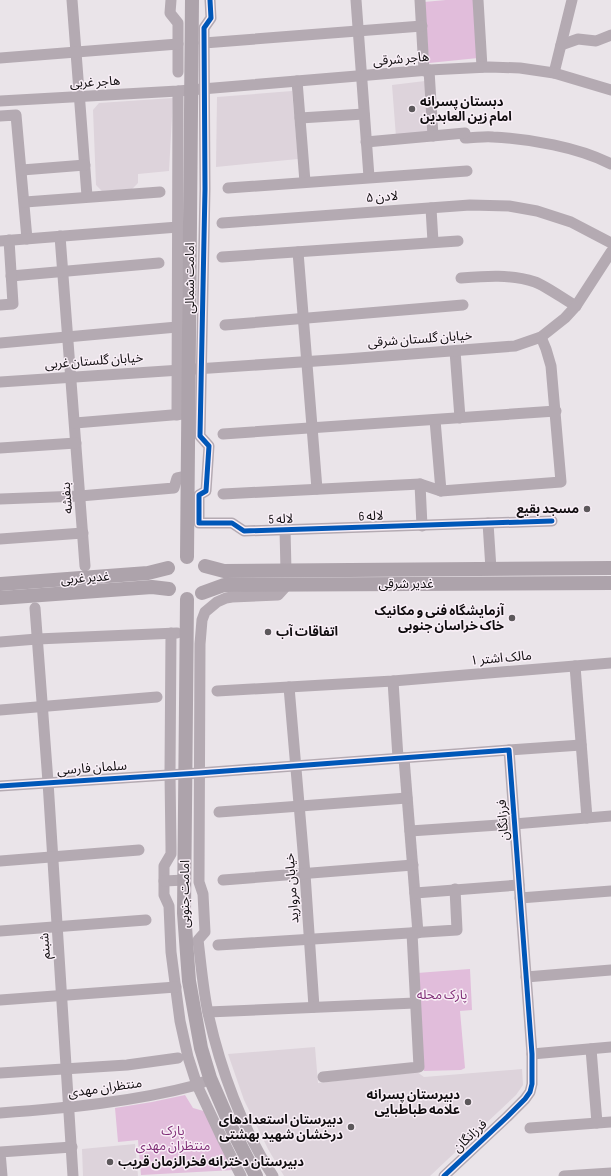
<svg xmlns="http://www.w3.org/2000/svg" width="611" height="1176" font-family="'Sofia Sans Condensed','Noto Sans Arabic',sans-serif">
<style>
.built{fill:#ddd3db}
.green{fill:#e1bddb}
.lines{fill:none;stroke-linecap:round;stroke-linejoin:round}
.minor{stroke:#b4aab2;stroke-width:11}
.major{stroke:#ada3ab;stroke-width:14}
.cycleway-casing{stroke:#f9eff7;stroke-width:8}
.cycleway{stroke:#0057b8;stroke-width:5}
.poi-dot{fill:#5c585b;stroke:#f9eff7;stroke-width:1.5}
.labels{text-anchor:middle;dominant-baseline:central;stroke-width:3;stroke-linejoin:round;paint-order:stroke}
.street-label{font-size:13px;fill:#100d0f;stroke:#f9eff7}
.poi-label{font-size:13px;font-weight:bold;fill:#100d0f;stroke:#f9eff7;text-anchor:end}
.park-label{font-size:13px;fill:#7f2d76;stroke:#f9eff7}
</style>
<rect width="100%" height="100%" fill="#eae4e9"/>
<g class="built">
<polygon points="425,81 431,134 396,137 392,85"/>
<polygon points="292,91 298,159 216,167 217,97"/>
<polygon points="173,98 169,171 138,174 138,183 132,189 102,191 96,185 93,110 99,103"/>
<polygon points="315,1047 318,1083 417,1072 424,1077 522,1069 523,1085 516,1095 430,1176 284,1176 268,1149 244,1100 228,1054"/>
<polygon points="135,1144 138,1176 83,1176 82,1149"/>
</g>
<g class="green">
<polygon points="446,0 473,0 478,58 429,63 424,2"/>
<polygon points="470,969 472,1010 460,1011 465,1068 461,1070 424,1071 423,1068 417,973"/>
<polygon points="185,1095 193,1108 207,1112 234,1170 141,1175 138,1140 118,1142 115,1108 152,1102"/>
</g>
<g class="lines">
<g class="minor">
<polyline points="72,0 87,196"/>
<polyline points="171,0 170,13 178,23 178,72"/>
<polyline points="210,0 211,18 204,28 205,189 200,436 209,446 206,491 199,495 199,523 232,523 244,531 552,521"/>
<polyline points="356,0 369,177"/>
<polyline points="420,0 424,71"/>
<polyline points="478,0 482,67"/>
<polyline points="204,43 422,26"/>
<polyline points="561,45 578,39 596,41 611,35"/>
<polyline points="0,58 178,44"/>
<polyline points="429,70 433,136"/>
<polyline points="554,73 572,0"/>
<polyline points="297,81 305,182"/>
<polyline points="0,101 178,91 429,70 489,67 520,68 554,73 611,90"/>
<polyline points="0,116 16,115 27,239"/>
<polyline points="300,118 364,114"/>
<path d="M 465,138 C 475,138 484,136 493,137 C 530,139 578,147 611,164"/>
<polyline points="366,142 465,133"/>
<polyline points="22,170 85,165"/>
<polyline points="228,188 467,171"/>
<polyline points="25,202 160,192"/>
<polyline points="431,208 433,242"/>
<polyline points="222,223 470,205 509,206 537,211 571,222 611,243"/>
<polyline points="60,236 85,566"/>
<polyline points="0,241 178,227"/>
<polyline points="298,252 317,489"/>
<polyline points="222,257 458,241"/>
<polyline points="11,276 159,263"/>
<path d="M 461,278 C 486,276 511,274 535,282 C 546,286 565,300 576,306"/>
<polyline points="0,305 13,304 9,240"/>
<polyline points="225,325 463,305"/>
<polyline points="0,343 177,327"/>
<polyline points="455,351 460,418"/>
<polyline points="0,382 346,359 515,346 541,337 565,318 576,306 611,252"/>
<polyline points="177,415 178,91"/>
<polyline points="435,420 441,491"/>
<polyline points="75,423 184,414"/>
<polyline points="223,434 556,411"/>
<polyline points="0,448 76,443"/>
<polyline points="420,484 422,526"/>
<polyline points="223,494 420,484 441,491 561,482 551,366 546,349 541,337"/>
<polyline points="0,499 80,496 174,488 177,478 187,476"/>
<polyline points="488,523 491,569"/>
<polyline points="285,529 286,571"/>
<polyline points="0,539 83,533"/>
<polyline points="35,608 48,782 73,1176"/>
<polyline points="171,633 170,774 171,847 171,854 164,866 164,895 169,906 171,952 180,1021 188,1057 197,1085 220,1134 241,1176"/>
<polyline points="0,642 37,639 177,633"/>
<polyline points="575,666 587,818"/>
<polyline points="393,681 398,758"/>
<polyline points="289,687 305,874 314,1007"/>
<polyline points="217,691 393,681 611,663"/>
<polyline points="0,710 157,697"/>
<polyline points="509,750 581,745"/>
<polyline points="404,758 418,933"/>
<polyline points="0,786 199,773 509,750 532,1054 532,1084 530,1092 525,1099 507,1117 444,1176"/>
<polyline points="219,812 407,798"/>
<polyline points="410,831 514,824 611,816"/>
<polyline points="0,861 139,850"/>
<polyline points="223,880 413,865"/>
<polyline points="164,881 185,880"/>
<polyline points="415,893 519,885"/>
<polyline points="520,898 611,891"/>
<polyline points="0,931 146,920"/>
<polyline points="218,945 457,930 455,889"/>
<polyline points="526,977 611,970"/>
<polyline points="0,1000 176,987"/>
<polyline points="208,1012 415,1003"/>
<polyline points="591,1049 597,1123"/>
<polyline points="532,1054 611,1047"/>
<polyline points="0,1073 127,1065 178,1058"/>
<polyline points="323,1077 419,1067 412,933"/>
<path d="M 0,1113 C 67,1108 133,1102 197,1085 L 203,1082"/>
<polyline points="530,1128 611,1122"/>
<polyline points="2,1176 0,1152 72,1147"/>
<path d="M 273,1176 C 242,1129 220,1068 208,1013 C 203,989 201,964 198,940 L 205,932 L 203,894 L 199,882 L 200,644 L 202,620 L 205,612 L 217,602 L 226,598 L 232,597 L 278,595 L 288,584"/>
<polyline points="564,1176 611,1173"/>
</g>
<g class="major">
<polyline points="187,557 192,0"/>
<polyline points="205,566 224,571 611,568"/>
<polyline points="0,584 148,573 168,568"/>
<polyline points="202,593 224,585 611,583"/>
<polyline points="0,598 152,587 169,589"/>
<polyline points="187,599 184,913 189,981 201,1048 210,1078 232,1129 256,1176"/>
</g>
<defs>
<g id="cycleway">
<polyline points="210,0 211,18 204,28 205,189 200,436 209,446 206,491 199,495 199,523 232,523 244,531 552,521"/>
<polyline points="0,786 199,773 509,750 532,1054 532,1084 530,1092 525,1099 507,1117 444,1176"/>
</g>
</defs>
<use href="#cycleway" class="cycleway-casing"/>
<use href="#cycleway" class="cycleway"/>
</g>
<g class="poi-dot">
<circle cx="412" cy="109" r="4"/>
<circle cx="587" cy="509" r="4"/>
<circle cx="512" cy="618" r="4"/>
<circle cx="268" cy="632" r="4"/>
<circle cx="468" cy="1102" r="4"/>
<circle cx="351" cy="1127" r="4"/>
<circle cx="110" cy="1162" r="4"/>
</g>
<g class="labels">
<g class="street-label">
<text transform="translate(401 59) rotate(-5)">هاجر شرقی</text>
<text transform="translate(95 82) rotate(-3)">هاجر غربی</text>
<text transform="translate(382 197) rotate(-4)">لادن ۵</text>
<text transform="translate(190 278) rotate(-90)">امامت شمالی</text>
<text transform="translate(420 339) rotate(-4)">خیابان گلستان شرقی</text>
<text transform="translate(94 361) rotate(-4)">خیابان گلستان غربی</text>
<text transform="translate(67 498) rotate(-95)">بنفشه</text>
<text transform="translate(371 516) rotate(-2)">لاله 6</text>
<text transform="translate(281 519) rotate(-2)">لاله 5</text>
<text transform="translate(85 578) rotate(-4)">غدیر غربی</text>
<text x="406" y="584">غدیر شرقی</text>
<text transform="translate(501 658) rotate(-5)">مالک اشتر ۱</text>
<text transform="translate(92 768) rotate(-4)">سلمان فارسی</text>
<text transform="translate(503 820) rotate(-94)">فرزانگان</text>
<text transform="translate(292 888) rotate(-94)">خیابان مروارید</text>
<text transform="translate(185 894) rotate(-90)">امامت جنوبی</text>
<text transform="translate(45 946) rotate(-94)">شبنم</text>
<text transform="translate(105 1088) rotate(-8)">منتظران مهدی</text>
<text transform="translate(470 1136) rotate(-43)">فرزانگان</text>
</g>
<g class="poi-label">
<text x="420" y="102" text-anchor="start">دبستان پسرانه<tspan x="420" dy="15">امام زین العابدین</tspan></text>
<text x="579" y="509">مسجد بقیع</text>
<text x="504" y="611">آزمایشگاه فنی و مکانیک<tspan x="504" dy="15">خاک خراسان جنوبی</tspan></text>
<text x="276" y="632" text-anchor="start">اتفاقات آب</text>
<text x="460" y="1095">دبیرستان پسرانه<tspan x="460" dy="15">علامه طباطبایی</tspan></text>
<text x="343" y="1120">دبیرستان استعدادهای<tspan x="343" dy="15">درخشان شهید بهشتی</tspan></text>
<text x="118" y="1162" text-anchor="start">دبیرستان دخترانه فخرالزمان قریب</text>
</g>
<g class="park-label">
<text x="442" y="995">پارک محله</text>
<text x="173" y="1131">پارک<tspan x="173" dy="15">منتظران مهدی</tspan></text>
</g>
</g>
</svg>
